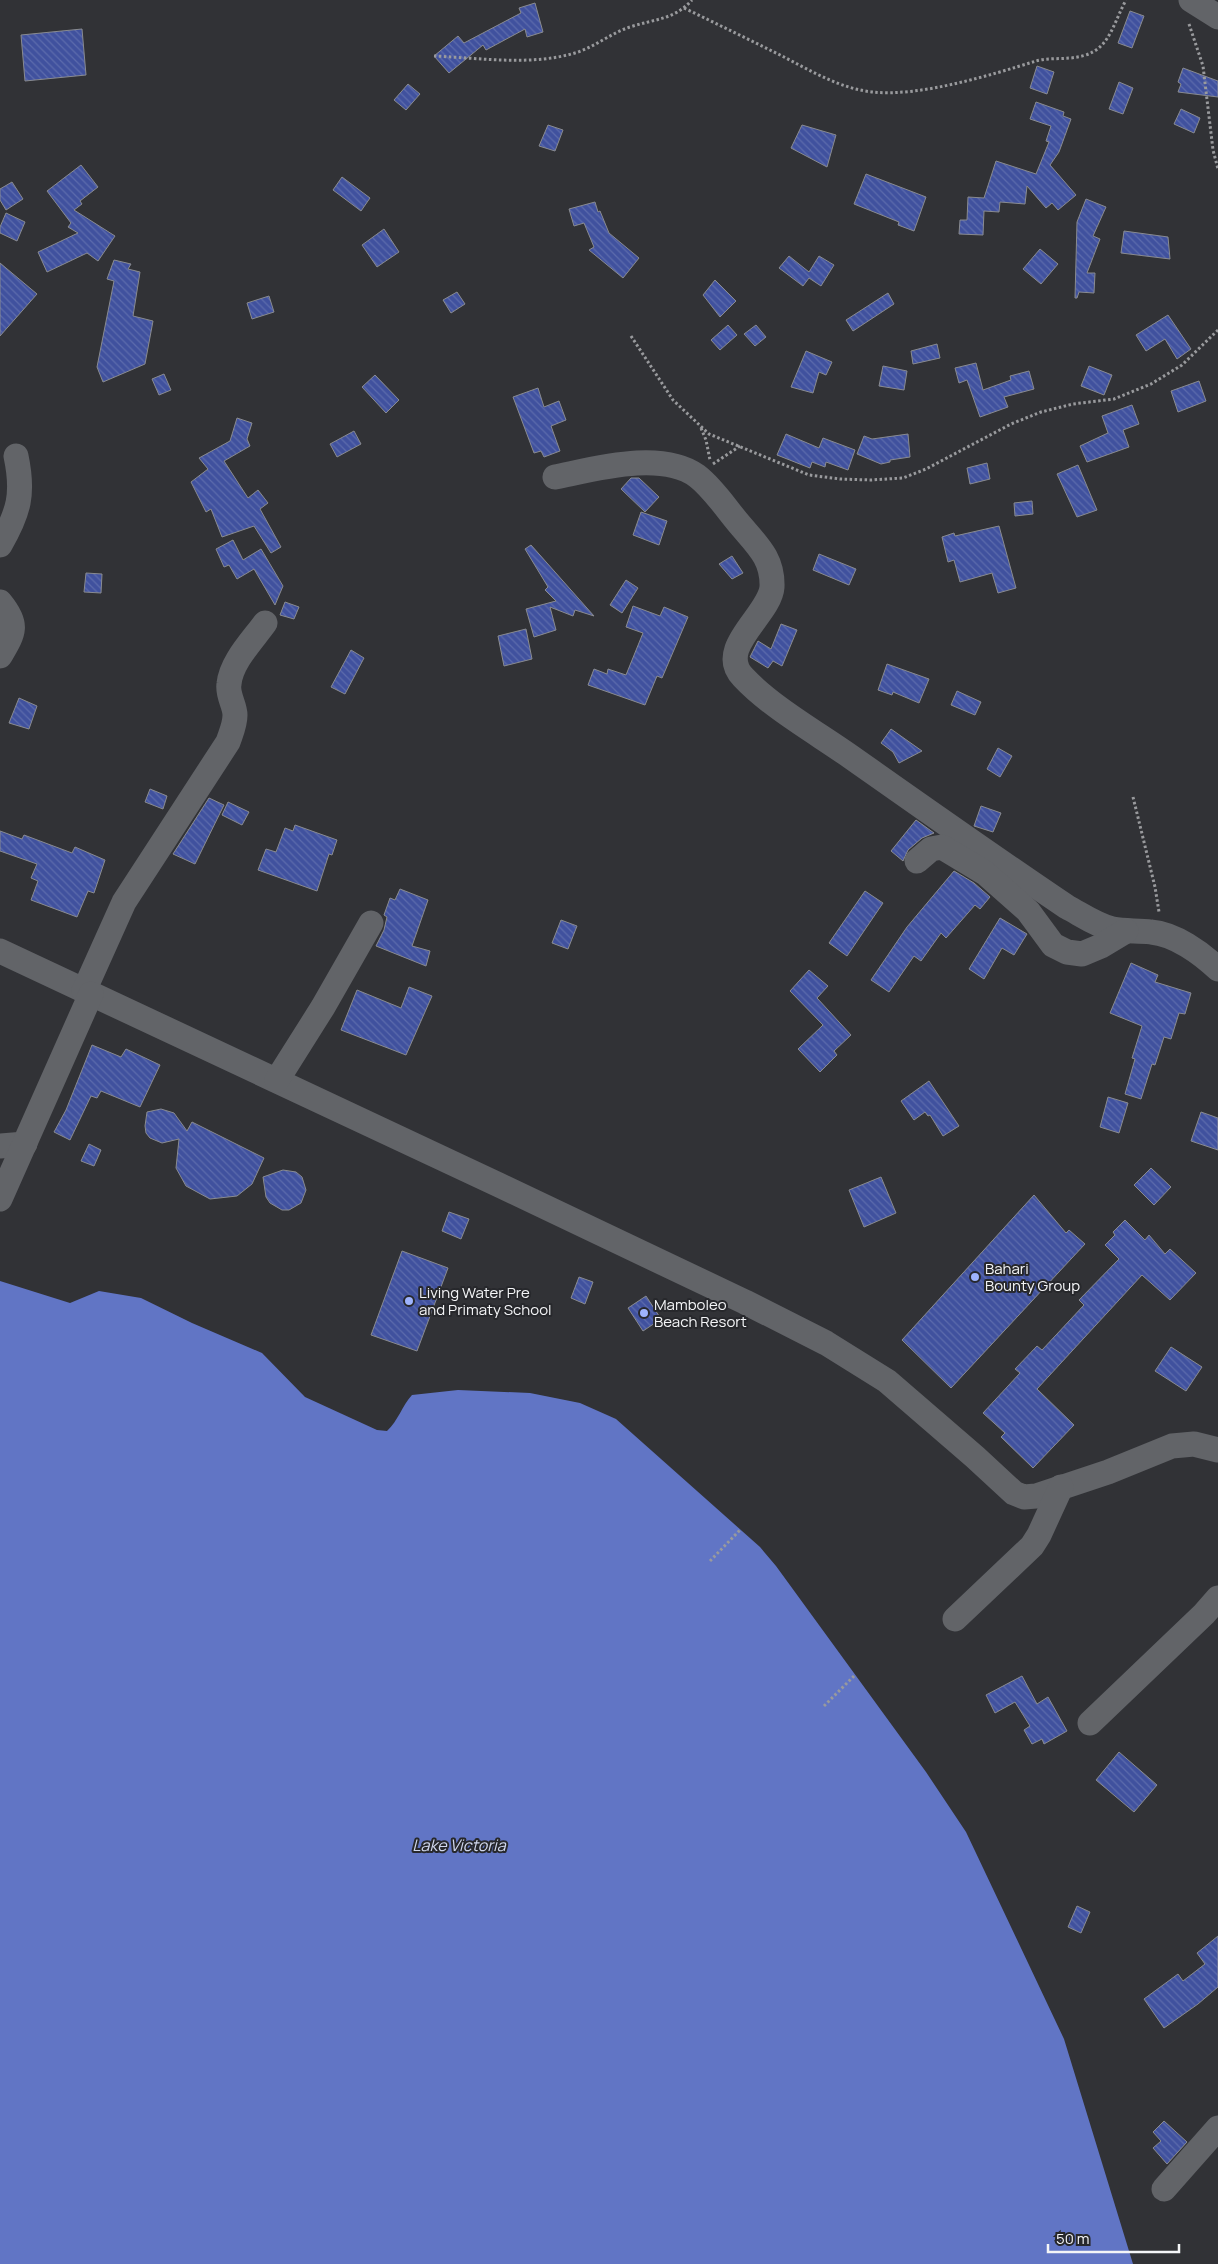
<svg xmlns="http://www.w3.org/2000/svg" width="1218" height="2264" font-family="Manrope,sans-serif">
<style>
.water{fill:#6175c5}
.building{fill:url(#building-back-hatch);stroke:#898b90}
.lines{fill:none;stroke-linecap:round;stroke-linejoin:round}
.path{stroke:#999a9d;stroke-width:3;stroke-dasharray:2.5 2.5;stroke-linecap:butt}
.minor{stroke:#626468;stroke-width:25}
.poi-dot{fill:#9eb3fd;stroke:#27282c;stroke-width:2}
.labels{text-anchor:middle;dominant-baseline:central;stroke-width:4;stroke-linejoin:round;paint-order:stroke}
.poi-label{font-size:15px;fill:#f4f5f7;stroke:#27282c;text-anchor:start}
.water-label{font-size:16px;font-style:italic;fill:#d1d8ee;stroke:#27282c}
</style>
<defs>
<pattern id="building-back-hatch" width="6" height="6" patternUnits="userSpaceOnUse" patternTransform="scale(1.25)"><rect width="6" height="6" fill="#40519e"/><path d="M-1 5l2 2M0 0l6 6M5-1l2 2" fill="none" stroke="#5c6bac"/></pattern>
</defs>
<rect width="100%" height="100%" fill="#313236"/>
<path class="water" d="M 0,1281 L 70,1303 L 99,1291 L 141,1298 L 192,1323 L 262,1353 L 305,1397 L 377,1430 L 387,1431 C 398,1421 402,1406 412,1395 L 458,1390 L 530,1393 L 580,1403 L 616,1419 L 760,1547 L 776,1566 L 926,1772 L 966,1832 L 1064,2039 L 1133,2264 L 0,2264 Z"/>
<g class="building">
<polygon points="535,3 543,32 527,37 525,29 486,50 483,45 449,73 434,56 458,36 464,43 521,13 519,8"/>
<polygon points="1130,11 1144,16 1132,48 1118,43"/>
<polygon points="82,29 86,75 25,81 21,35"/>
<polygon points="1037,66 1054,72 1047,94 1030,88"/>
<polygon points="1183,68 1218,81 1218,97 1178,92 1181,84 1178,82"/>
<polygon points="1119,82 1133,88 1123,114 1109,109"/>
<polygon points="408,84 420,94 406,110 394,100"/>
<polygon points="1036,102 1064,112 1063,116 1071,119 1059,152 1050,165 1076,195 1058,210 1052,203 1046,208 1027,186 1025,204 1000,202 999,212 984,211 983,235 959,234 960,220 967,220 968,197 984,198 996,161 1036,174 1049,142 1046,141 1051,126 1030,119"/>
<polygon points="1181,109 1200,118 1194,133 1174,124"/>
<polygon points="548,125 563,130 555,151 539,146"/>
<polygon points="802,125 836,135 827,167 791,148"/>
<polygon points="81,165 98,187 80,201 82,204 74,210 115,236 98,261 87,253 47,272 38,252 78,233 68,227 71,223 47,191"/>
<polygon points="866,174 926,197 914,231 898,225 899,222 854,204"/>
<polygon points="342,177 370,198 361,211 333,190"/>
<polygon points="12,182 23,199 6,210 0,200 0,189"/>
<polygon points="1086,199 1106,207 1093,236 1100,239 1087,273 1095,273 1094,293 1079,292 1077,298 1075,298 1077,222"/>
<polygon points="595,202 598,212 600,211 609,233 639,258 623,278 589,250 594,247 584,223 574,226 569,209"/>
<polygon points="6,213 25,222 17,241 0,233 0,227"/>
<polygon points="384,229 399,252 377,267 362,245"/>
<polygon points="1124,231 1168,237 1170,259 1121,253"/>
<polygon points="1040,249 1058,264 1041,284 1023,269"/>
<polygon points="789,256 809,272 819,256 834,265 821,286 809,278 803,286 779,268"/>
<polygon points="114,260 131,264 128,269 140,272 133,316 153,321 145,364 103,382 97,367 114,281 107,279"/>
<polygon points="0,263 37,294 0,336"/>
<polygon points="715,280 736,301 720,317 703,295"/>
<polygon points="457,292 465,304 451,313 443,300"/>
<polygon points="888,293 894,304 853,331 846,320"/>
<polygon points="269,296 274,312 252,319 247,303"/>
<polygon points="1168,315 1191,349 1177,359 1165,339 1146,351 1136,335"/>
<polygon points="728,325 737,335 720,350 711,340"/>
<polygon points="756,325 766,337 755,346 744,334"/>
<polygon points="937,344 940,358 913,364 911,351"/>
<polygon points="806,351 832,362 826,375 819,372 813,393 791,387"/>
<polygon points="976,363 983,390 1011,380 1010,376 1029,371 1034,389 1004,397 1008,407 980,417 967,380 959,383 955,368"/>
<polygon points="883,366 907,371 904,390 879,386"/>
<polygon points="1089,366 1112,375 1104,395 1081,386"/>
<polygon points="164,374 171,390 159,395 152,379"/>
<polygon points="375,375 399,400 386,413 362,387"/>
<polygon points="1199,381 1206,401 1178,412 1171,391"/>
<polygon points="538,388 544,407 559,401 566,420 551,426 560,451 544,457 541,451 534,453 513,397"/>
<polygon points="1132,405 1139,424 1123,430 1129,447 1087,462 1080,446 1108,433 1102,416"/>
<polygon points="237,418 252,423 247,439 250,446 224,461 248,498 258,490 268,503 260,509 281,547 271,553 254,526 222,537 211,509 206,512 191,482 208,469 199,458 230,441"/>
<polygon points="354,431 361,444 337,457 330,444"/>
<polygon points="786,434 819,448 823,438 855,450 848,470 826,462 825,467 812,462 810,468 777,455"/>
<polygon points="908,434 910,457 890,460 890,462 881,464 857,454 864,436 872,439"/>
<polygon points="987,463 990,479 970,484 967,468"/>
<polygon points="1078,465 1097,510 1077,517 1057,474"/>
<polygon points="631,478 639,478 659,497 645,512 621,489"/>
<polygon points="1032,501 1033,514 1015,516 1014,503"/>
<polygon points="641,512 667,521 659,545 633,535"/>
<polygon points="999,526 1016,588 998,593 992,573 960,582 954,560 948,562 942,537 954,533 955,536"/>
<polygon points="233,540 243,560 261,549 283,586 275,605 254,569 237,579 229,565 224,567 216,549"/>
<polygon points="531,545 594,616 575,610 573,616 550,607 556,630 534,637 526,609 556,601 545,590 548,587 525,549"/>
<polygon points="819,554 856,569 849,585 813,570"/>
<polygon points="732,556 743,573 732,579 719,564"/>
<polygon points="86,573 102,574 101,593 84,592"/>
<polygon points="626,580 638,588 622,613 610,605"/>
<polygon points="285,602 299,607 294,619 280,615"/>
<polygon points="633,606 660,616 664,607 688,617 662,678 657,676 645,705 588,685 594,669 607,674 608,669 626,675 643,633 626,627"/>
<polygon points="781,624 797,630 782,666 773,661 768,668 750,657 758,641 771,649"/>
<polygon points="526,629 532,659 504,666 498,636"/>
<polygon points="351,650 364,658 345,694 331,687"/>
<polygon points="887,664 929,679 919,703 893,692 892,695 878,690"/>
<polygon points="957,691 981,702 975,715 951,705"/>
<polygon points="19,698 37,706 29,729 9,723"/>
<polygon points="891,729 922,751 899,763 893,752 881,743"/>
<polygon points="998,748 1012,756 1000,777 987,769"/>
<polygon points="150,789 167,796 163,809 145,802"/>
<polygon points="209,798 224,805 195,864 173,854"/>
<polygon points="228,802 249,812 242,825 222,815"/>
<polygon points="981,806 1001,813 993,832 974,826"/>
<polygon points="916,820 934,833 922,838 908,850 903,861 891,851"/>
<polygon points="295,825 337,840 332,855 329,854 317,891 258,870 266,849 276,852 285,828 293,831"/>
<polygon points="0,831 22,839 24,835 72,853 75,847 105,860 94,893 88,891 77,917 31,900 38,881 31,878 37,864 0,851"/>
<polygon points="954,871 974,883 990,897 980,909 975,905 946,938 941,933 921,961 914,956 889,992 871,980 907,927"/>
<polygon points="400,889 428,900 412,946 430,951 426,966 376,946 384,930 387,917 384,915 390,898 395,900"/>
<polygon points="865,891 883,903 847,956 829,943"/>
<polygon points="1000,918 1027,934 1014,955 1002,948 984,979 969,969"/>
<polygon points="561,920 577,926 568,949 552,943"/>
<polygon points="1131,963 1158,975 1155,982 1191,993 1185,1014 1179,1013 1171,1039 1164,1037 1155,1065 1152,1064 1141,1099 1125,1094 1135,1059 1132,1058 1142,1026 1110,1013"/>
<polygon points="809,970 828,986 817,998 851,1035 834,1051 837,1055 820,1072 798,1049 823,1025 790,991"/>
<polygon points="409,987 432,996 406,1055 341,1030 357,990 401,1008"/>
<polygon points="92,1045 121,1057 126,1049 160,1065 140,1107 101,1091 97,1098 91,1096 70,1140 54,1132 66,1110"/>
<polygon points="929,1081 959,1126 943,1136 930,1115 928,1116 925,1112 914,1120 901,1101"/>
<polygon points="1108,1097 1128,1103 1119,1133 1100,1127"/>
<polygon points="161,1109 174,1113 187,1131 192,1122 264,1158 252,1184 237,1196 210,1199 186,1186 176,1168 179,1139 162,1143 150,1138 146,1133 145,1126 147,1112"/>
<polygon points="1201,1112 1218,1118 1218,1150 1191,1141"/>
<polygon points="89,1144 101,1150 94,1166 81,1161"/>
<polygon points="1151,1168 1171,1187 1154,1205 1134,1185"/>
<polygon points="283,1170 296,1172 302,1177 306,1190 301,1203 289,1210 282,1210 270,1203 266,1197 263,1177"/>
<polygon points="881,1177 896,1213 864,1227 849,1190"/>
<polygon points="1034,1195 1066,1233 1069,1230 1085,1244 951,1388 902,1340"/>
<polygon points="449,1212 469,1219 461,1239 442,1231"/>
<polygon points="1125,1220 1145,1240 1149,1235 1165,1254 1170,1249 1196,1273 1170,1300 1142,1275 1037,1389 1074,1425 1033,1468 1001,1437 1005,1433 983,1413 1020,1373 1015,1369 1037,1346 1042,1350 1084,1305 1079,1300 1119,1259 1105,1245 1115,1235 1113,1232"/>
<polygon points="402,1251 448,1268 417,1351 371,1335"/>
<polygon points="579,1277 593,1282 585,1304 571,1298"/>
<polygon points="646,1296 661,1319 643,1331 628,1308"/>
<polygon points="1171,1347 1202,1367 1186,1391 1155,1371"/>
<polygon points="1022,1676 1037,1704 1048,1697 1067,1731 1044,1744 1042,1739 1032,1744 1024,1730 1030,1726 1015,1702 995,1713 986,1695"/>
<polygon points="1119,1752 1157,1785 1134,1812 1096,1780"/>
<polygon points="1077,1906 1090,1912 1081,1933 1068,1927"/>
<polygon points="1218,1936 1218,1987 1198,2004 1164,2028 1144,1999 1178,1974 1183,1981 1205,1964 1197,1953"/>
<polygon points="1164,2121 1187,2142 1167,2164 1153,2148 1161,2141 1153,2132"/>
</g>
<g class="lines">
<g class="path">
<path d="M 684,8 C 717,24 750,40 782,56 C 811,71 841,89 873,92 C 920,97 991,75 1036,61 C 1047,58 1059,59 1070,58 C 1109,55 1110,30 1126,0"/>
<polyline points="1189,24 1203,66 1213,150 1218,169"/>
<path d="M 434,56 C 480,58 531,66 575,53 C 595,47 611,33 630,27 C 654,19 674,20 692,0"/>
<polyline points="631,336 673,400 709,434 809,475 840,479 871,480 903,478 926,469 1011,424 1041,412 1073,404 1114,399 1151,384 1182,365 1218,330"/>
<polyline points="701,428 706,440 710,460"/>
<polyline points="713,464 740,446"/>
<polyline points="1133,797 1155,887 1159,912"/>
<polyline points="710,1561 740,1530"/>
<polyline points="824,1706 855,1675"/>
</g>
<g class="minor">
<polyline points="1191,0 1218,17"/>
<path d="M 555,477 C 595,469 661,450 697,476 C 714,489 727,510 741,526 C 758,546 773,559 772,587 C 770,615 715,648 743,677 C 771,707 817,733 851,757 C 922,807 994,858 1067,907 C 1082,915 1096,925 1112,929 C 1125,932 1138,930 1151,932 C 1175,934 1201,953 1218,969"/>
<path d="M 0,545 C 19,512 24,494 16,456"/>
<path d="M 0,602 C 19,625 14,632 0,656"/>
<polyline points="917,861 931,849 942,847 985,873 1028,911 1053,945 1067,952 1082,954 1101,946 1126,931"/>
<polyline points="0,951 499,1185 745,1302 826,1343 887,1381 975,1457 1014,1493 1024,1497 1036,1496 1108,1472 1172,1446 1194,1444 1218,1450"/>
<path d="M 84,991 L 124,902 L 228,742 C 231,733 235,725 235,715 C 235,705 227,695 229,684 C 231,662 252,641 265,623"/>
<polyline points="277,1080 323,1007 371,923"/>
<polyline points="0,1146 25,1144"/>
<polyline points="0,1199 91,994"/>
<polyline points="955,1619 1032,1546 1039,1535 1061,1487"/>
<polyline points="1090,1723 1204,1614 1218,1598"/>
<polyline points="1164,2189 1218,2128"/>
</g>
</g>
<g class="poi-dot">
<circle cx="975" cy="1277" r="5"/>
<circle cx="409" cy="1301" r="5"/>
<circle cx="644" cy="1313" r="5"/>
</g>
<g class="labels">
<g class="poi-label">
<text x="985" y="1268">Bahari<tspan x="985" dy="17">Bounty Group</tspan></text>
<text x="419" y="1292">Living Water Pre<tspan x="419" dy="17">and Primaty School</tspan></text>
<text x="654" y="1304">Mamboleo<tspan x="654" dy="17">Beach Resort</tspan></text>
</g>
<g class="water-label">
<text x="459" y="1845">Lake Victoria</text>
</g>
</g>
<path d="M1048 2244v8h131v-8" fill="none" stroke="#f4f5f7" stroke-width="2.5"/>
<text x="1056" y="2244" font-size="15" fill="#f4f5f7" stroke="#27282c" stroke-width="4" paint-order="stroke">50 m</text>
</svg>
